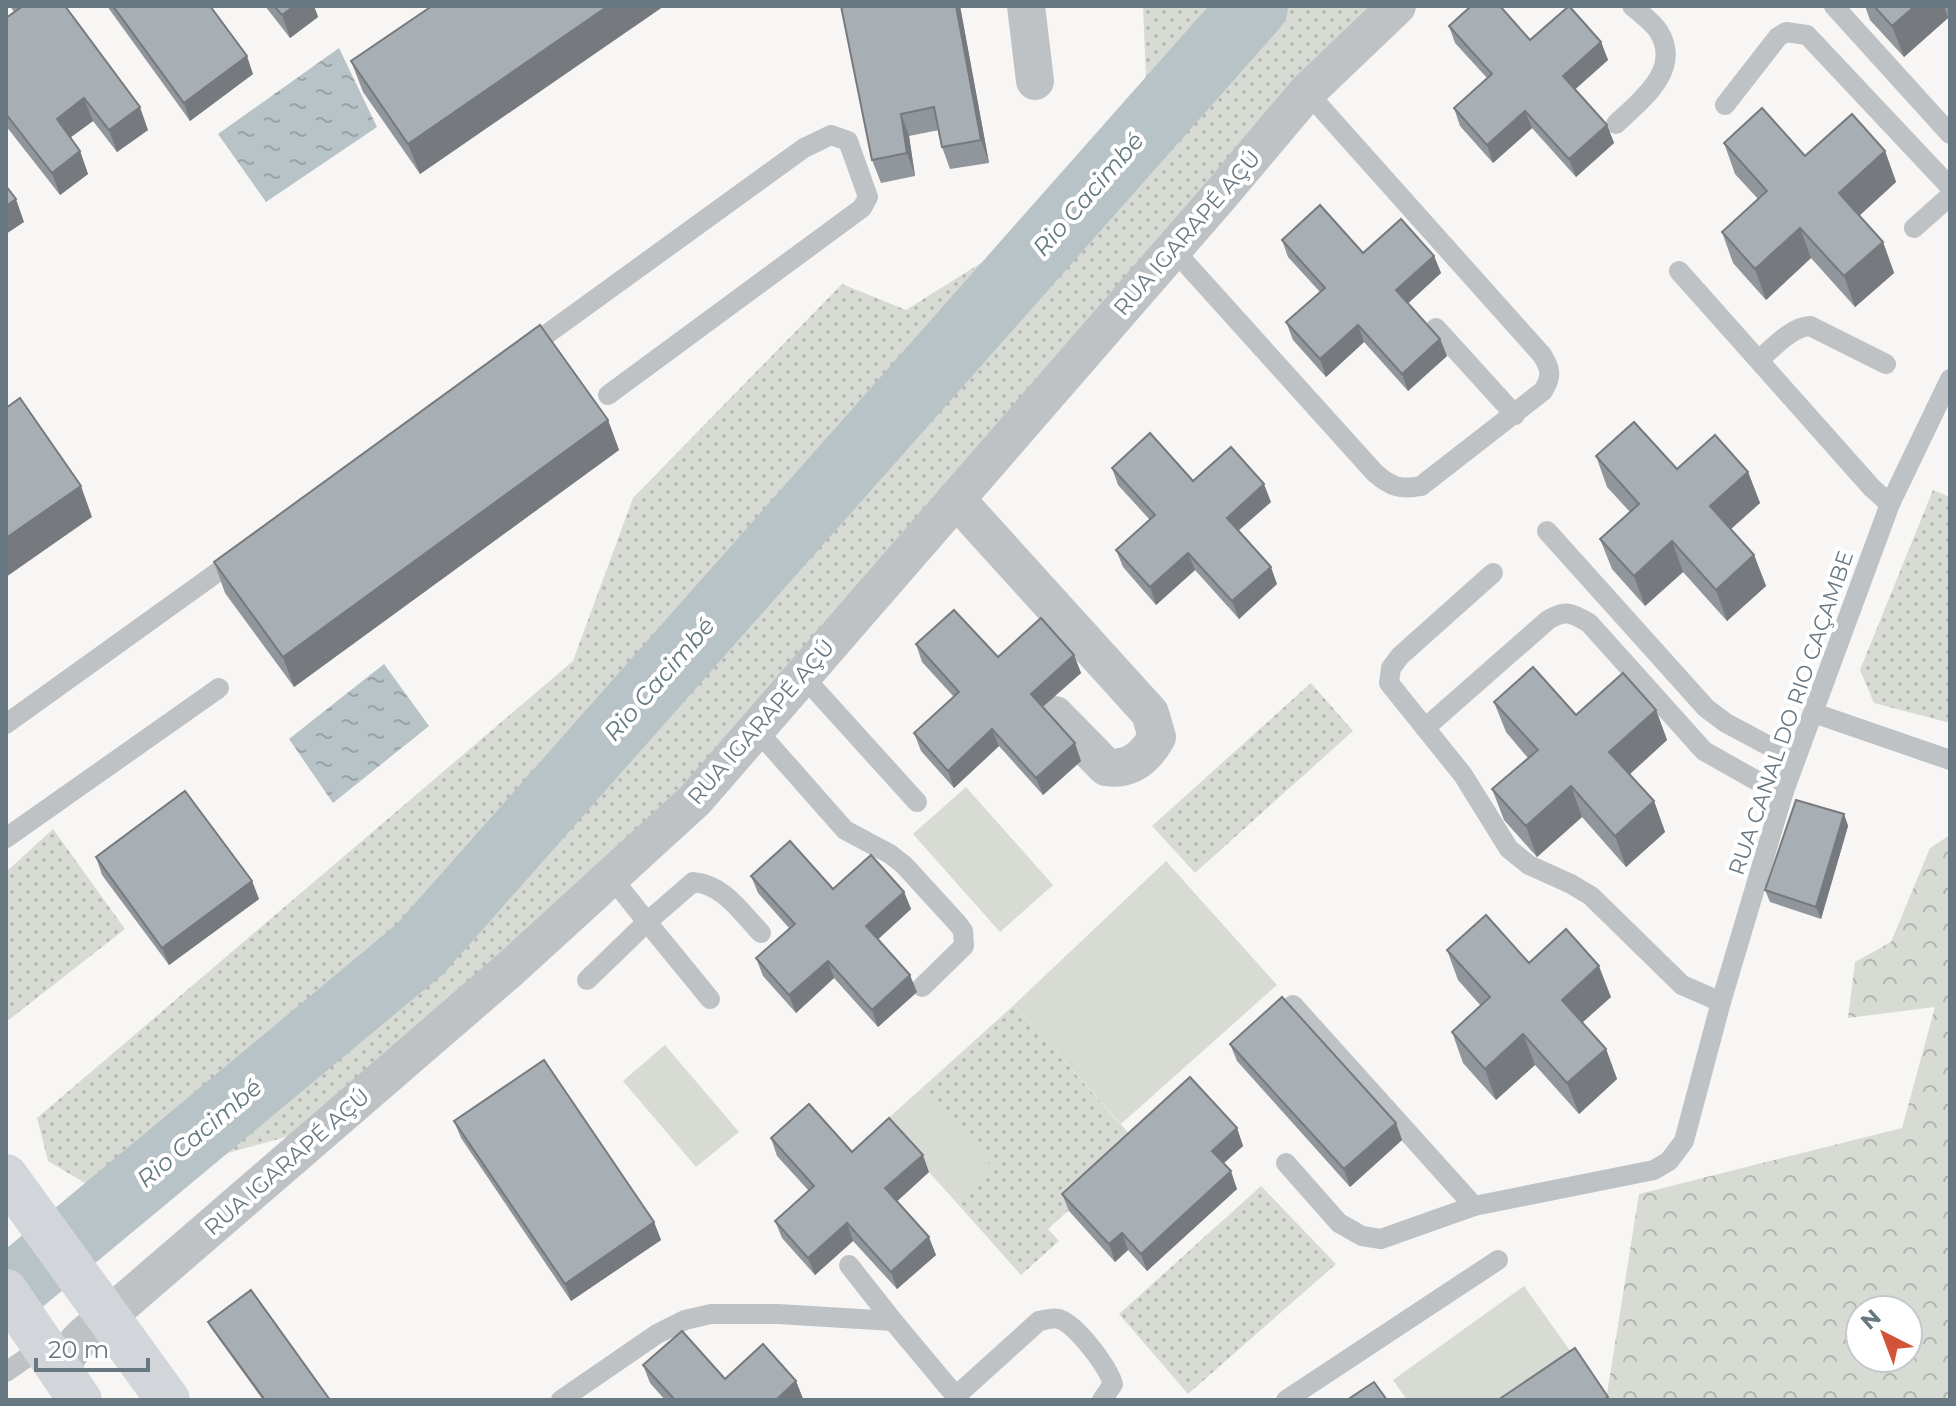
<svg xmlns="http://www.w3.org/2000/svg" width="1956" height="1406" font-family="Montserrat,sans-serif">
<style>
.green{fill:#d7dbd3}
.forest{fill:url(#forest-crowns);fill-rule:evenodd}
.park{fill:url(#park-dots)}
.water{fill:url(#water-ripples)}
.lines{fill:none;stroke-linecap:round;stroke-linejoin:round}
.river{stroke:#b8c3c7;stroke-width:68}
.service{stroke:#bec2c5;stroke-width:20}
.minor{stroke:#bec2c5;stroke-width:38}
.secondary{stroke:#d2d6da;stroke-width:44}
.wall{fill:#90969b}
.shaded-wall{fill:#767a7e}
.building{fill:#a8afb4;stroke:#767a7e;stroke-width:2}
.labels{text-anchor:middle;dominant-baseline:central;stroke-width:8;stroke-linejoin:round;paint-order:stroke}
.street-label{font-size:22px;fill:#687882;stroke:#fff}
.water-label{font-size:24px;font-style:italic;fill:#64797e;stroke:#fff}
</style>
<defs>
<pattern id="forest-crowns" width="20" height="18" patternUnits="userSpaceOnUse" patternTransform="scale(2)"><rect width="20" height="18" fill="#d7dbd3"/><path d="M2 6a3 3 0 1 1 6 0M12 15a3 3 0 1 1 6 0" fill="none" stroke="#b2b6b1"/></pattern>
<pattern id="park-dots" width="8" height="8" patternUnits="userSpaceOnUse" patternTransform="scale(2)"><rect width="8" height="8" fill="#d7dbd3"/><path d="M2 2h.1M6 6h.1" fill="none" stroke="#b2b6b1" stroke-width="1.8" stroke-linecap="round"/></pattern>
<pattern id="water-ripples" width="26" height="14" patternUnits="userSpaceOnUse" patternTransform="scale(2)"><rect width="26" height="14" fill="#b8c3c7"/><path d="M2 4q2-2 4 0t4 0M15 11q2-2 4 0t4 0" fill="none" stroke="#99a3a7"/></pattern>
</defs>
<rect width="100%" height="100%" fill="#f7f6f4"/>
<g class="green">
<polygon points="966,787 1053,885 1000,932 913,834"/>
<polygon points="1166,861 1277,985 1121,1124 1014,1005"/>
<polygon points="665,1045 739,1132 696,1167 623,1081"/>
<polygon points="922,1088 994,1168 956,1202 884,1122"/>
<polygon points="1524,1286 1576,1359 1517,1400 1407,1400 1393,1380"/>
</g>
<path class="forest" d="M 1950,835 L 1950,1387 L 1947,1400 L 1606,1400 L 1639,1194 L 1902,1128 L 1935,1007 L 1848,1018 L 1855,962 L 1891,942 L 1930,848 ZM 1860,1310 L 1908,1310 L 1908,1358 L 1860,1358 Z"/>
<g class="park">
<polygon points="1143,6 1214,6 1146,79"/>
<polygon points="1234,6 1396,6 658,834 297,1134 95,1189 48,1161 37,1118 573,661 633,498 842,284 906,310 1048,221"/>
<polygon points="1933,490 1950,497 1950,723 1874,703 1860,670"/>
<polygon points="1311,683 1353,731 1195,873 1152,826"/>
<polygon points="53,829 125,929 6,1022 6,872"/>
<polygon points="1014,1005 1140,1146 1048,1229 1059,1241 1021,1275 956,1202 993,1168 922,1088"/>
<polygon points="1261,1186 1336,1264 1188,1394 1119,1314"/>
</g>
<g class="water">
<polygon points="339,48 377,127 266,202 218,134"/>
<polygon points="384,664 429,726 333,803 289,739"/>
</g>
<g class="lines">
<polyline class="river" points="6,1293 420,949 1254,6"/>
<g class="service">
<polyline points="1834,6 1950,134"/>
<polyline points="1725,105 1778,37 1786,32 1807,35 1950,187"/>
<path d="M 1616,124 C 1641,100 1682,70 1659,32 C 1653,22 1641,14 1632,6"/>
<polyline points="1914,228 1950,196"/>
<path d="M 1173,249 L 1375,473 C 1391,487 1401,490 1421,486 L 1543,391 C 1552,377 1551,369 1542,355 L 1307,92"/>
<polyline points="1679,271 1872,488 1890,504"/>
<polyline points="1436,328 1515,415"/>
<polyline points="525,350 804,148 831,135 848,141 868,197 862,208 608,395"/>
<path d="M 1759,360 C 1773,348 1791,327 1810,326 L 1886,364"/>
<polyline points="1547,531 1706,708 1726,723 1795,760"/>
<polyline points="1493,573 1400,656 1391,668 1389,683 1463,775 1509,849 1529,865 1571,884 1591,896 1682,985 1721,1002"/>
<polyline points="802,675 917,802"/>
<polyline points="1814,713 1950,760"/>
<polyline points="6,724 240,556"/>
<polyline points="755,728 845,830 890,854 904,865 958,924 963,931 964,946 922,987"/>
<path d="M 1425,728 L 1548,620 C 1566,609 1572,613 1589,623 L 1704,751 L 1759,782 L 1784,791"/>
<polyline points="6,838 219,688"/>
<path d="M 612,878 L 647,922 L 693,882 C 723,884 741,912 761,933"/>
<polyline points="587,980 647,922 710,999"/>
<polyline points="1293,1005 1474,1206 1654,1170 1669,1161 1684,1141 1721,1002 1784,791 1890,504 1950,379"/>
<polyline points="1286,1163 1339,1223 1362,1236 1381,1239 1474,1206"/>
<polyline points="849,1265 893,1321"/>
<polyline points="6,1372 44,1346"/>
<path d="M 956,1396 L 1039,1321 C 1046,1320 1052,1317 1059,1319 C 1077,1325 1108,1367 1113,1384 L 1102,1400"/>
<polyline points="561,1400 657,1334 685,1320 711,1314 778,1314 893,1321 959,1400"/>
<polyline points="1286,1400 1498,1260"/>
</g>
<g class="minor">
<polyline points="1026,6 1035,81"/>
<path d="M 956,499 L 1150,713 L 1157,737 C 1146,757 1130,771 1106,767 L 1055,715"/>
<path d="M 60,1370 C 71,1345 85,1333 107,1317 L 510,969 L 695,800 L 1222,193 L 1307,92 L 1397,6"/>
</g>
<g class="secondary">
<polyline points="6,1176 168,1400"/>
<polyline points="6,1291 80,1400"/>
</g>
</g>
<g class="wall">
<polygon points="10,6 65,6 148,130 117,152 93,121 70,138 80,151 88,174 60,195 6,126 6,18 14,12"/>
<polygon points="107,6 210,6 253,74 190,121"/>
<polygon points="265,6 314,6 318,17 290,38"/>
<polygon points="432,6 664,6 420,174 363,92 351,61"/>
<polygon points="841,6 960,6 989,163 950,169 942,147 939,130 909,136 915,176 881,183 872,160"/>
<polygon points="1865,6 1950,6 1950,20 1948,18 1904,57 1870,20"/>
<polygon points="1449,26 1530,40 1601,42 1608,60 1575,89 1607,125 1614,143 1576,177 1532,128 1493,163 1460,126 1454,108 1487,78 1455,43"/>
<polygon points="1724,143 1805,156 1885,151 1896,182 1859,216 1883,242 1894,273 1855,307 1811,258 1766,300 1733,263 1722,232 1758,199 1735,174"/>
<polygon points="1282,240 1363,253 1434,256 1441,273 1408,303 1440,339 1447,356 1408,391 1364,342 1326,377 1293,340 1286,322 1320,292 1288,257"/>
<polygon points="608,420 619,450 294,687 225,593 214,562"/>
<polygon points="1596,456 1677,469 1748,472 1760,503 1731,529 1754,555 1766,586 1727,621 1683,572 1645,606 1612,569 1600,539 1630,512 1607,487"/>
<polygon points="1112,468 1193,481 1271,502 1238,531 1277,584 1239,619 1195,570 1156,605 1123,567 1116,550 1150,520 1118,485"/>
<polygon points="916,644 998,657 1074,655 1081,673 1042,707 1081,761 1043,795 999,746 954,788 921,751 914,733 954,697 922,662"/>
<polygon points="1494,702 1576,715 1656,710 1667,740 1630,774 1654,801 1665,832 1626,867 1582,817 1537,857 1504,820 1492,789 1528,758 1506,732"/>
<polygon points="1844,814 1848,826 1821,919 1770,902 1765,890"/>
<polygon points="96,857 252,881 259,899 169,965 102,875"/>
<polygon points="751,876 833,889 904,892 911,909 878,939 917,992 878,1027 834,978 796,1013 763,976 756,958 789,928 758,893"/>
<polygon points="1447,950 1529,963 1611,997 1582,1022 1606,1049 1617,1079 1579,1114 1535,1065 1496,1100 1463,1063 1452,1032 1481,1006 1458,980"/>
<polygon points="1230,1044 1396,1123 1402,1140 1350,1187 1237,1061"/>
<polygon points="454,1121 654,1222 661,1240 571,1301 461,1138"/>
<polygon points="1237,1128 1243,1146 1224,1163 1237,1189 1147,1271 1128,1250 1115,1262 1069,1211 1062,1194"/>
<polygon points="771,1138 852,1152 929,1172 897,1201 936,1255 897,1289 853,1241 815,1275 782,1238 775,1221 809,1191 777,1156"/>
<polygon points="208,1322 330,1400 263,1400 211,1328"/>
<polygon points="643,1365 725,1379 796,1381 803,1399 801,1400 665,1400 650,1383"/>
</g>
<g class="shaded-wall">
<polygon points="294,6 314,6 318,17 290,38 282,15"/>
<polygon points="608,6 664,6 420,174 408,144"/>
<polygon points="956,6 960,6 989,163 981,140"/>
<polygon points="1915,6 1944,6 1948,18 1904,57 1892,26"/>
<polygon points="1601,42 1608,60 1570,94 1563,76"/>
<polygon points="247,56 253,74 190,121 184,103"/>
<polygon points="84,98 93,121 65,141 57,119"/>
<polygon points="140,107 148,130 117,152 109,130"/>
<polygon points="1525,111 1532,128 1493,163 1487,145"/>
<polygon points="901,114 909,136 915,176 907,153"/>
<polygon points="1607,125 1614,143 1576,177 1569,159"/>
<polygon points="80,151 88,174 60,195 52,173"/>
<polygon points="1885,151 1896,182 1850,224 1839,193"/>
<polygon points="16,199 24,222 6,234 6,206"/>
<polygon points="1800,228 1811,258 1766,300 1755,269"/>
<polygon points="1883,242 1894,273 1855,307 1844,276"/>
<polygon points="1434,256 1441,273 1403,308 1396,290"/>
<polygon points="1358,325 1364,342 1326,377 1320,359"/>
<polygon points="1440,339 1447,356 1408,391 1402,374"/>
<polygon points="608,420 619,450 294,687 283,657"/>
<polygon points="1748,472 1760,503 1722,537 1710,506"/>
<polygon points="1264,484 1271,502 1233,535 1227,518"/>
<polygon points="81,486 92,517 6,577 6,538"/>
<polygon points="1672,541 1683,572 1645,606 1634,576"/>
<polygon points="1188,553 1195,570 1156,605 1150,587"/>
<polygon points="1754,555 1766,586 1727,621 1716,590"/>
<polygon points="1271,567 1277,584 1239,619 1232,601"/>
<polygon points="1074,655 1081,673 1037,712 1031,694"/>
<polygon points="1656,710 1667,740 1620,783 1609,752"/>
<polygon points="992,729 999,746 954,788 948,771"/>
<polygon points="1075,743 1081,761 1043,795 1036,778"/>
<polygon points="1571,786 1582,817 1537,857 1526,826"/>
<polygon points="1654,801 1665,832 1626,867 1615,836"/>
<polygon points="1844,814 1848,826 1821,919 1816,907"/>
<polygon points="252,881 259,899 169,965 162,948"/>
<polygon points="904,892 911,909 873,944 866,926"/>
<polygon points="828,961 834,978 796,1013 789,995"/>
<polygon points="1599,966 1611,997 1573,1031 1562,1000"/>
<polygon points="910,975 917,992 878,1027 872,1010"/>
<polygon points="1523,1034 1535,1065 1496,1100 1485,1069"/>
<polygon points="1606,1049 1617,1079 1579,1114 1567,1083"/>
<polygon points="1396,1123 1402,1140 1350,1187 1344,1169"/>
<polygon points="1237,1128 1243,1146 1218,1168 1212,1151"/>
<polygon points="923,1155 929,1172 892,1206 885,1188"/>
<polygon points="1231,1171 1237,1189 1147,1271 1141,1254"/>
<polygon points="654,1222 661,1240 571,1301 565,1284"/>
<polygon points="847,1223 853,1241 815,1275 808,1258"/>
<polygon points="1122,1233 1128,1250 1115,1262 1109,1244"/>
<polygon points="929,1237 936,1255 897,1289 891,1272"/>
<polygon points="796,1381 803,1399 801,1400 776,1400"/>
</g>
<g class="building">
<polygon points="18,6 65,6 140,107 109,130 84,98 57,119 80,151 52,173 6,114 6,18 20,8"/>
<polygon points="113,6 210,6 247,56 184,103"/>
<polygon points="274,6 294,6 282,15"/>
<polygon points="432,6 608,6 408,144 351,61"/>
<polygon points="841,6 956,6 981,140 942,147 934,107 901,114 907,153 872,160"/>
<polygon points="1471,6 1500,6 1530,40 1569,6 1601,42 1563,76 1607,125 1569,159 1525,111 1487,145 1454,108 1492,74 1449,26"/>
<polygon points="1874,6 1915,6 1892,26"/>
<polygon points="1762,108 1805,156 1852,114 1885,151 1839,193 1883,242 1844,276 1800,228 1755,269 1722,232 1767,191 1724,143"/>
<polygon points="6,186 16,199 6,206"/>
<polygon points="1320,205 1363,253 1401,219 1434,256 1396,290 1440,339 1402,374 1358,325 1320,359 1286,322 1325,288 1282,240"/>
<polygon points="540,325 608,420 283,657 214,562"/>
<polygon points="20,398 81,486 6,538 6,408"/>
<polygon points="1634,422 1677,469 1715,435 1748,472 1710,506 1754,555 1716,590 1672,541 1634,576 1600,539 1639,504 1596,456"/>
<polygon points="1150,433 1193,481 1231,447 1264,484 1227,518 1271,567 1232,601 1188,553 1150,587 1116,550 1155,515 1112,468"/>
<polygon points="954,610 998,657 1041,618 1074,655 1031,694 1075,743 1036,778 992,729 948,771 914,733 959,692 916,644"/>
<polygon points="1533,667 1576,715 1623,673 1656,710 1609,752 1654,801 1615,836 1571,786 1526,826 1492,789 1538,750 1494,702"/>
<polygon points="185,791 252,881 162,948 96,857"/>
<polygon points="1796,800 1844,814 1816,907 1765,890"/>
<polygon points="790,841 833,889 871,855 904,892 866,926 910,975 872,1010 828,961 789,995 756,958 795,924 751,876"/>
<polygon points="1486,915 1529,963 1566,929 1599,966 1562,1000 1606,1049 1567,1083 1523,1034 1485,1069 1452,1032 1490,997 1447,950"/>
<polygon points="1282,997 1396,1123 1344,1169 1230,1044"/>
<polygon points="544,1060 654,1222 565,1284 454,1121"/>
<polygon points="1190,1077 1237,1128 1212,1151 1231,1171 1141,1254 1122,1233 1109,1244 1062,1194"/>
<polygon points="809,1104 852,1152 889,1118 923,1155 885,1188 929,1237 891,1272 847,1223 808,1258 775,1221 814,1186 771,1138"/>
<polygon points="251,1290 330,1400 265,1400 208,1322"/>
<polygon points="682,1331 725,1379 763,1344 796,1381 776,1400 675,1400 643,1365"/>
<polygon points="1575,1348 1608,1397 1603,1400 1498,1400"/>
<polygon points="1374,1382 1387,1400 1347,1400"/>
</g>
<g class="labels">
<g class="street-label">
<text transform="translate(1187 233) rotate(-49)">RUA IGARAPÉ AÇÚ</text>
<text transform="translate(1791 713) rotate(-71)">RUA CANAL DO RIO CAÇAMBE</text>
<text transform="translate(761 722) rotate(-49)">RUA IGARAPÉ AÇÚ</text>
<text transform="translate(287 1162) rotate(-41)">RUA IGARAPÉ AÇÚ</text>
</g>
<g class="water-label">
<text transform="translate(1088 194) rotate(-49)">Rio Cacimbé</text>
<text transform="translate(659 679) rotate(-49)">Rio Cacimbé</text>
<text transform="translate(199 1133) rotate(-40)">Rio Cacimbé</text>
</g>
</g>
<rect width="1956" height="1406" fill="none" stroke="#687882" stroke-width="16"/>
<g transform="translate(1884 1334) rotate(318)"><circle r="38" fill="#ffffff" stroke="#c3c9cd" stroke-width="2"/>
<path d="M0-6L14 30L0 20L-14 30Z" fill="#d35338"/>
<text y="-12" font-size="22" font-weight="bold" text-anchor="middle" fill="#687882">N</text>
</g>
<path d="M36 1358v12h112v-12" fill="none" stroke="#687882" stroke-width="4"/>
<text x="48" y="1358" font-size="24" fill="#687882" stroke="#ffffff" stroke-width="6" paint-order="stroke">20 m</text>
</svg>
